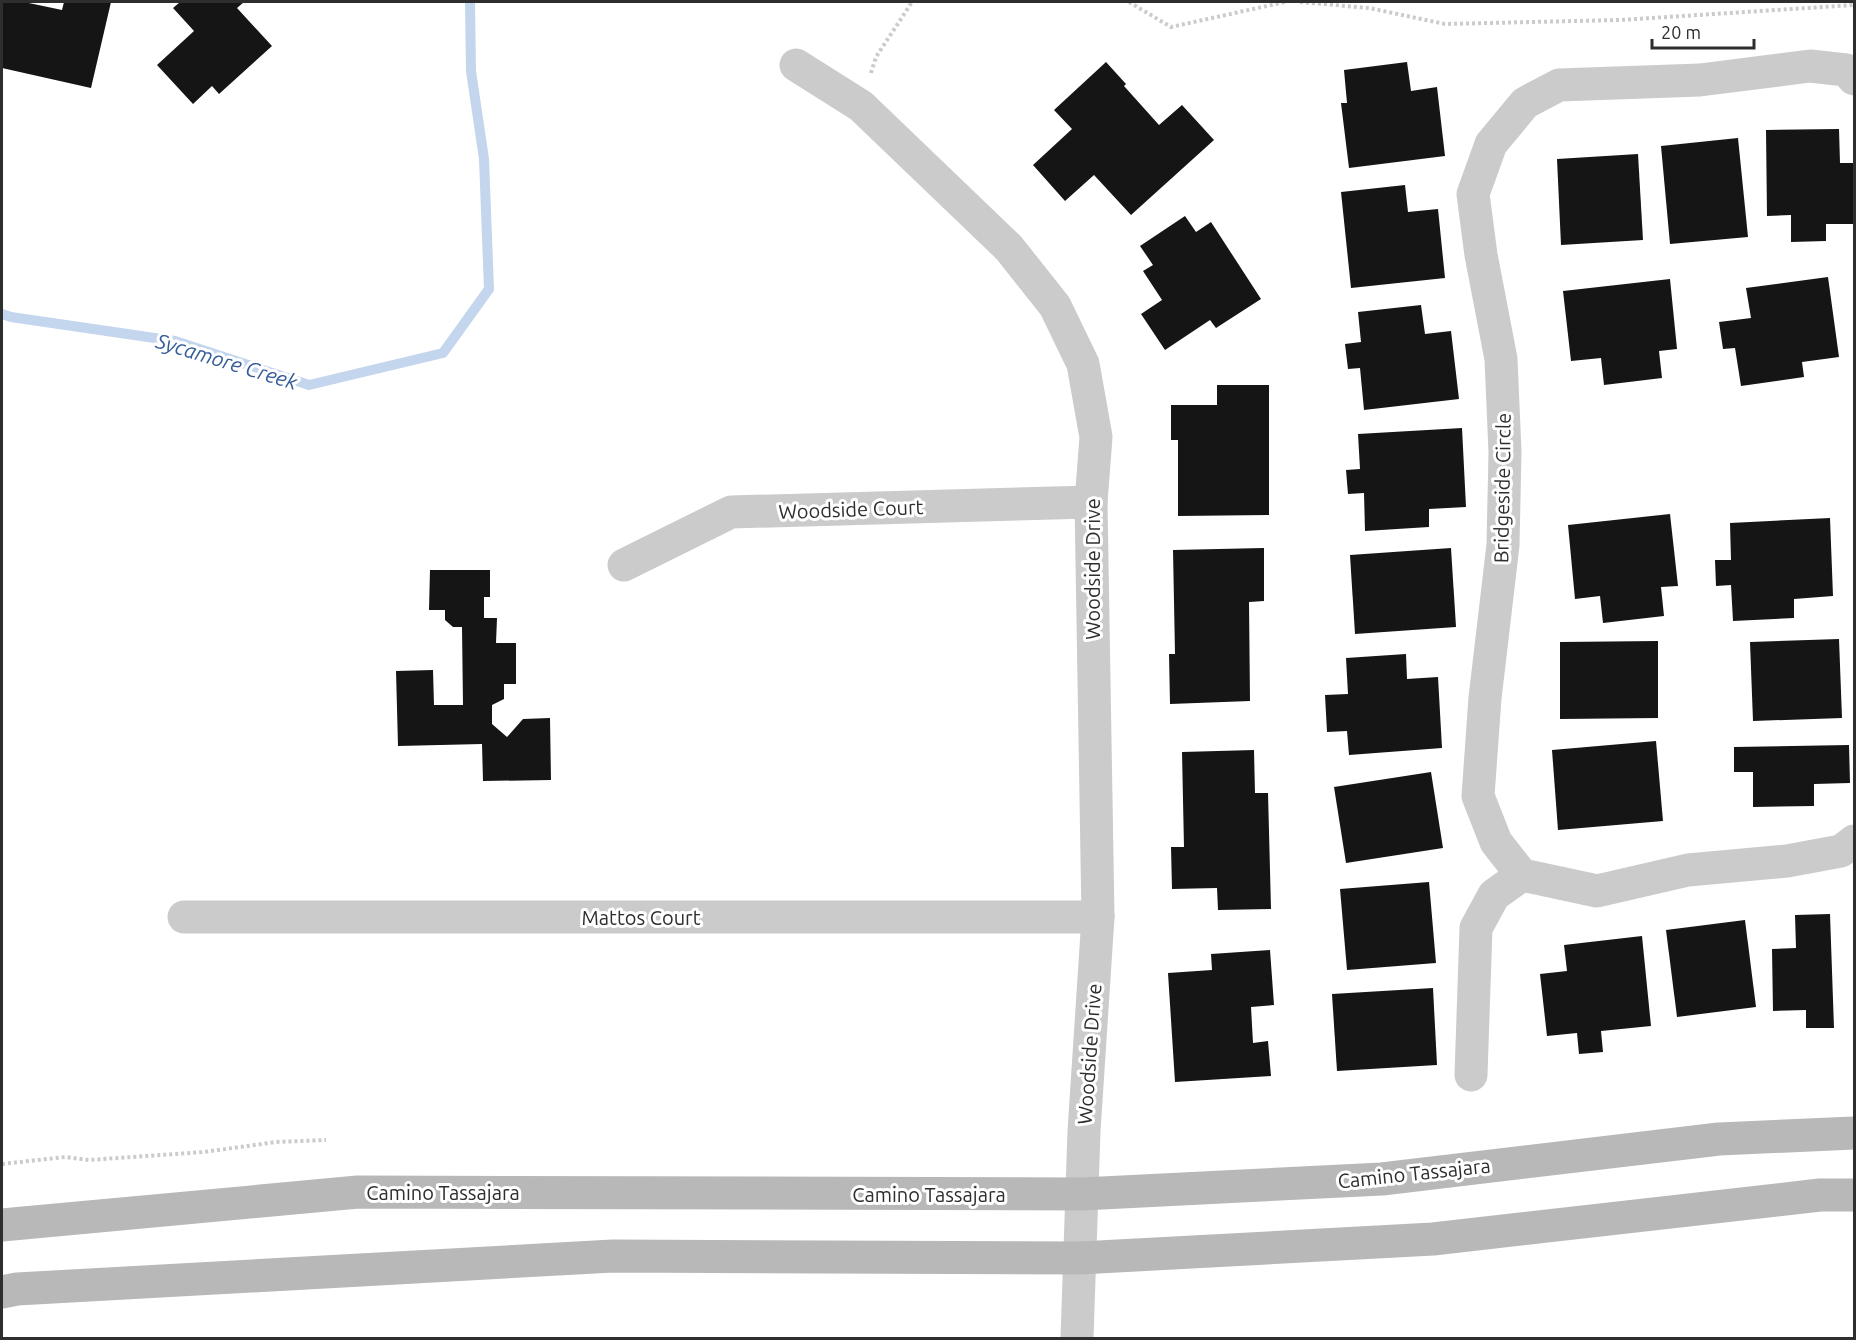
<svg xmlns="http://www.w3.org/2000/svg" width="1856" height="1340" font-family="Ubuntu,sans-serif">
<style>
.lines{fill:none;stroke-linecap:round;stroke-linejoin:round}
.stream{stroke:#c4d5ee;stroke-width:10}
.building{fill:#151515}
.path{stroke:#cbcbcb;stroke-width:4;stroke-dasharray:3 3;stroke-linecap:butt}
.minor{stroke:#cbcbcb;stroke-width:33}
.secondary{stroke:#b8b8b8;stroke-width:33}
.labels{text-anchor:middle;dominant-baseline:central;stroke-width:6;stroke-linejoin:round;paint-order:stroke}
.street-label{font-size:20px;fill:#2e2e2e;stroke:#fff}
.water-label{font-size:21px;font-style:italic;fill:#345c97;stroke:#fff}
</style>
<rect width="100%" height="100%" fill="#fff"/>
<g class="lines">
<polyline class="stream" points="2,314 11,317 175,341 309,385 443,353 489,289 484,159 471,71 470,2"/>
</g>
<g class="building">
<polygon points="2,2 24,2 62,10 64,2 111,2 91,88 2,68"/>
<polygon points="180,2 244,2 237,8 272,46 219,94 212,86 193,104 157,65 194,31 173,8"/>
<polygon points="1106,62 1126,84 1124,86 1159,125 1182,105 1214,140 1131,215 1094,175 1065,201 1033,165 1072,129 1054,110"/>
<polygon points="1407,62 1411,91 1437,87 1445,156 1349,168 1341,103 1347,103 1344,70"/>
<polygon points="1839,129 1840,163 1854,163 1854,224 1826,224 1826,241 1791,242 1791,215 1767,216 1766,130"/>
<polygon points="1738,138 1748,237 1670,244 1661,146"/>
<polygon points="1638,154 1643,240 1561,245 1557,159"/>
<polygon points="1405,185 1408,212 1438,209 1445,278 1351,288 1341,192"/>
<polygon points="1185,216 1196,232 1211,222 1261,299 1216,328 1210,320 1165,350 1141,314 1162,300 1143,271 1153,265 1140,246"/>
<polygon points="1828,277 1839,357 1802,362 1804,377 1741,386 1735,348 1723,349 1719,322 1751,318 1746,288"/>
<polygon points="1670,279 1677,349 1659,351 1662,378 1604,385 1601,358 1571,361 1563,291"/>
<polygon points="1421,305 1425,334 1451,331 1459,399 1364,410 1360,368 1348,369 1345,344 1361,342 1358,312"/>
<polygon points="1217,385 1269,385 1269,515 1178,516 1178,440 1171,440 1171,405 1217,405"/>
<polygon points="1462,428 1466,507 1429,509 1429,527 1365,531 1364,493 1348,494 1346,470 1360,469 1358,434"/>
<polygon points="1670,514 1678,586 1661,587 1664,616 1603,623 1600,596 1575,599 1568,525"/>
<polygon points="1830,518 1833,596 1794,599 1794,618 1733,621 1731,585 1716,586 1715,560 1731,560 1730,523"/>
<polygon points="1264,548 1264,601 1249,602 1250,701 1170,704 1169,654 1175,654 1173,550"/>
<polygon points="1451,548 1456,627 1355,634 1350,555"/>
<polygon points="430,570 490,570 490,597 484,597 484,618 497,618 496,643 516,643 516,684 504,684 504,699 492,705 492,724 507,737 523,719 550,718 551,780 483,781 482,744 398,746 396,671 433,670 434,705 463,705 462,627 453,627 445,620 445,610 429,610"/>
<polygon points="1839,639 1842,718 1753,721 1750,642"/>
<polygon points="1658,641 1658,718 1560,719 1560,642"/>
<polygon points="1406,654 1407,679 1438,677 1442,748 1349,755 1347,731 1327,732 1325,695 1348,694 1346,658"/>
<polygon points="1656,741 1663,821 1558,830 1552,750"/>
<polygon points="1849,745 1850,783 1814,784 1814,806 1753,807 1753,772 1734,772 1734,747"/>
<polygon points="1254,750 1255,793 1268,793 1271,909 1218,910 1217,888 1172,889 1171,847 1184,847 1182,752"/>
<polygon points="1431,772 1443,848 1346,863 1334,787"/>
<polygon points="1429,882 1436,963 1347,970 1340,889"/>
<polygon points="1830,914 1834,1028 1806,1028 1806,1010 1773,1011 1772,949 1796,948 1795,915"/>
<polygon points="1745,920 1756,1007 1677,1017 1666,930"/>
<polygon points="1642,936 1651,1026 1601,1031 1603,1052 1579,1054 1577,1033 1547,1036 1540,974 1567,971 1564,945"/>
<polygon points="1270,950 1274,1005 1251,1007 1253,1043 1268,1041 1271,1076 1175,1082 1168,973 1212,970 1211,954"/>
<polygon points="1433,988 1437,1065 1337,1071 1332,994"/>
</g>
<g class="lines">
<g class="path">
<polyline points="1129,2 1171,27 1285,2"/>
<polyline points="1300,2 1369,8 1445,24 1620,20 1854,5"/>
<polyline points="871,73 876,57 912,2"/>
<polyline points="2,1164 65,1157 89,1160 204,1152 276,1142 326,1140"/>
</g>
<g class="minor">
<polyline points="796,65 861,106 1009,248 1055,306 1083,364 1096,437 1091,502 1098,917 1084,1131 1077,1338"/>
<polyline points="1854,79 1846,70 1810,66 1700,80 1559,85 1525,103 1491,144 1473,194 1481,255 1501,359 1505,452 1503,545 1485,698 1478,796 1496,842 1522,875 1597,891 1688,870 1787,861 1841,851 1854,841"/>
<polyline points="624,565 731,512 1091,502"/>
<polyline points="184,917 1098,917"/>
<polyline points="1471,1075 1476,928 1494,895 1522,875"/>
</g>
<g class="secondary">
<polyline points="2,1225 358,1192 1082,1194 1382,1179 1719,1139 1854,1133"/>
<polyline points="2,1292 17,1289 613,1256 1080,1258 1433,1239 1820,1195 1854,1195"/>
</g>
</g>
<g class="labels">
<g class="street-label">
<text transform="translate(1502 488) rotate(-89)">Bridgeside Circle</text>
<text transform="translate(851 509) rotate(-2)">Woodside Court</text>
<text transform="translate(1092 569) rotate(-90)">Woodside Drive</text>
<text x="641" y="917">Mattos Court</text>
<text transform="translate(1089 1054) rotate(-86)">Woodside Drive</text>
<text transform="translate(1414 1173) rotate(-6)">Camino Tassajara</text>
<text x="443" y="1192">Camino Tassajara</text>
<text x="929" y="1194">Camino Tassajara</text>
</g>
<g class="water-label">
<text transform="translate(227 361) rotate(17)">Sycamore Creek</text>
</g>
</g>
<rect width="1856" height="1340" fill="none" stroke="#2e2e2e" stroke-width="6"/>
<path d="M1652 39v9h102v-9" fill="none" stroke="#2e2e2e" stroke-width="3"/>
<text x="1661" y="39" font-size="18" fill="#2e2e2e" stroke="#ffffff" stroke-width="4.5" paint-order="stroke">20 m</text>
</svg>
